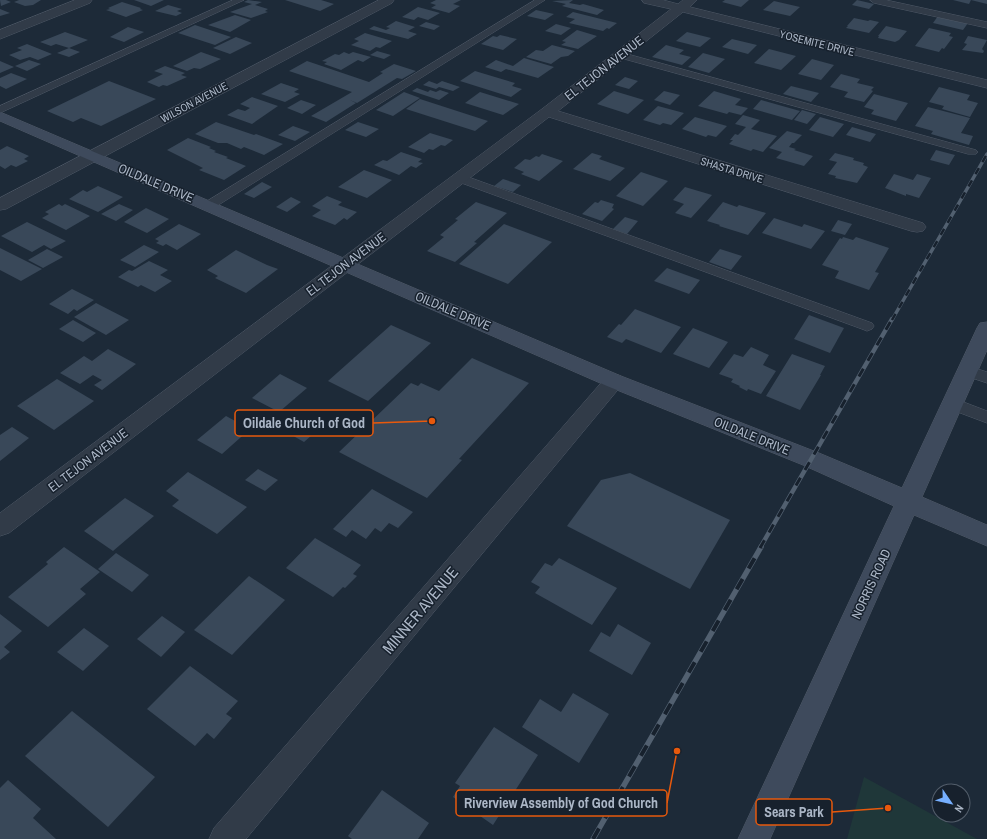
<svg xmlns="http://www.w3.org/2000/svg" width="987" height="839" font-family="'Archivo Narrow',sans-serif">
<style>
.green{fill:#1f3739}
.building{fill:#394859}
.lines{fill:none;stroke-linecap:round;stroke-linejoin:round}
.lane-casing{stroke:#4f5967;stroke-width:1}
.street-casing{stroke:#4f5967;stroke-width:1}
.secondary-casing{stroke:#4f5967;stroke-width:1}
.lane{fill:#313b48;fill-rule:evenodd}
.street{fill:#313b48;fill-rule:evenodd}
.secondary{fill:#3e4a5c;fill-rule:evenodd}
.rail-far2-casing{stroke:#526070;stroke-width:3.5}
.rail-far1-casing{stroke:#526070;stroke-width:4.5}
.rail-casing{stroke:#526070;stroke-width:5.5}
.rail-far2{stroke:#17212d;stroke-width:2.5;stroke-dasharray:7;stroke-linecap:butt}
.rail-far1{stroke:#17212d;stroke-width:3;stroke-dasharray:9;stroke-linecap:butt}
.rail{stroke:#17212d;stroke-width:4;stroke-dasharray:12;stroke-linecap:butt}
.labels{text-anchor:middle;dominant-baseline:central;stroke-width:3;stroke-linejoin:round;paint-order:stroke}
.far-street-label{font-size:11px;fill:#abb6c6;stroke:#17212d}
.street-label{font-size:13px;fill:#abb6c6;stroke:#17212d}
.near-street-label{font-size:16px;fill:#abb6c6;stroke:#17212d}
.leader{fill:none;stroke:#e8590c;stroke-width:1.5}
.callout-dot{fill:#e8590c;stroke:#17212d;stroke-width:1.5}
.callout{fill:#17212d;stroke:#e8590c;stroke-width:1.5}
.callout-label{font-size:14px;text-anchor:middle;font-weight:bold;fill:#abb6c6}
</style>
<rect width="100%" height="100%" fill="#1d2a38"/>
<polygon class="green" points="864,777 977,839 847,839"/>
<g class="building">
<polygon points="0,0 6,0 11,2 1,6"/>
<polygon points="19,0 41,0 33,5 25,6 14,2"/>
<polygon points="134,0 164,0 151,6"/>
<polygon points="248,0 262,2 255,5 268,9 265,11 268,12 251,18 230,12 252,4 244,2"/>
<polygon points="285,0 321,0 334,4 320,11"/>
<polygon points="436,0 461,0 453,4 460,6 449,13 431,8 436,5 430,3"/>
<polygon points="573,0 569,3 580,5 583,4 604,10 597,15 562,6 566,4 552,1"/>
<polygon points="725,0 749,0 741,7 722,2"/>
<polygon points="857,0 874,4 869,9 852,5"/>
<polygon points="953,0 987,0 987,4 971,0 969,4"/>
<polygon points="774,1 800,7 790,16 763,10"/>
<polygon points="122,2 141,8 140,9 143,10 126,17 106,10 110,9 108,8"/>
<polygon points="168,5 182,9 177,11 182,13 176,16 155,11"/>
<polygon points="418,7 440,13 428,20 418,17 414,20 402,17"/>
<polygon points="0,9 10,13 0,16"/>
<polygon points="536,10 554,14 545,20 527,16"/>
<polygon points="573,12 617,23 609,29 607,28 603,31 569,23 575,19 566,17"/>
<polygon points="235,15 251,20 230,32 208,25"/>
<polygon points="938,16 968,23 963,30 933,23"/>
<polygon points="854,18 868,21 870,20 879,22 869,33 846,28 848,26 847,26"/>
<polygon points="396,21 415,27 408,31 417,34 408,39 369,29 374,26 386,30 390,28 386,27"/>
<polygon points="426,22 440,26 434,30 419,26"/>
<polygon points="556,24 571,28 561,35 545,31"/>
<polygon points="195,25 231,37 215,45 178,33"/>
<polygon points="886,26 907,31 899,40 895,42 878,38 879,36 878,36"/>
<polygon points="128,27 144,32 124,42 110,37"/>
<polygon points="929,28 951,33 949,36 953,37 944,49 942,48 939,52 915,46"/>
<polygon points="577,30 597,36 578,49 561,45 566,42 562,41"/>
<polygon points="65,32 88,40 69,48 56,44 51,46 40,42"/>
<polygon points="687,32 711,38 700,47 676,41"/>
<polygon points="365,33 392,41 380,48 376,47 370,51 351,45 359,41 354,39"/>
<polygon points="500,35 517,39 503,50 481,44 493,36 497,37"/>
<polygon points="968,36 987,40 982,49 984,51 983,53 962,50 967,44 964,43"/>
<polygon points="236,37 252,43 230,54 213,48"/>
<polygon points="732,39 757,45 748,54 722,47"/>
<polygon points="27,44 52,54 38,60 30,57 20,60 9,55 22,50 17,48"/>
<polygon points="552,45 575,51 568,56 561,57 551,64 526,57 536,50 543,51"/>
<polygon points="666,45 684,50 679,54 691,57 682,65 652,57"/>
<polygon points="69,48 80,52 69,57 57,53"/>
<polygon points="769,49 796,56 781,70 754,63"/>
<polygon points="377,51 391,55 384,59 370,55"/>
<polygon points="201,52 221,59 200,69 194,68 187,71 173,66"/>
<polygon points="344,52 349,54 353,52 371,57 363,62 358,60 341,70 324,64 327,62 322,61 335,54 339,55"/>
<polygon points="703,53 725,59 709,73 688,67"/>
<polygon points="524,58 554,67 538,78 506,69 501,72 485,67 496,60 513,66"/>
<polygon points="812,59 834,65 821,80 798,74"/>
<polygon points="29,60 41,64 27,71 15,66"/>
<polygon points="0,61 14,67 0,73"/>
<polygon points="307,61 369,82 383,73 380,72 394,64 416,71 402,79 397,78 357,103 350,100 356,103 326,122 311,116 352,92 289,71"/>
<polygon points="165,66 185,73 181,75 187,77 167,86 163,85 159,87 147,82 163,74 154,71"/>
<polygon points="475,71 515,83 512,86 522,89 511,97 460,81"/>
<polygon points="11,73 27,79 6,89 0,86 0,78"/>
<polygon points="841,74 860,79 857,83 874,87 871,90 873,91 864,102 844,97 848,92 830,87"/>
<polygon points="625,77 638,81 629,89 615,85"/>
<polygon points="109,81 156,99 101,126 81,118 73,122 47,111"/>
<polygon points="429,81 437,84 442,81 460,87 453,91 439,87 436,89 423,85"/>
<polygon points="281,83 299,89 294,92 300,94 285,102 261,94"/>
<polygon points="791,86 819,93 811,102 783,94"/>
<polygon points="939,87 970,95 967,100 978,103 970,117 942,109 944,106 929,102"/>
<polygon points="417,88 428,92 430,90 436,92 440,90 449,93 439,100 412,91"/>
<polygon points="614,91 644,100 628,114 597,104"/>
<polygon points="664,91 680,95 670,105 654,100"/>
<polygon points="714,91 741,99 735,105 748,108 741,115 729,112 727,114 698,106"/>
<polygon points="404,92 420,98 393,116 376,110"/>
<polygon points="480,92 519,104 503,115 465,103"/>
<polygon points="874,94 908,103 896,121 871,114 874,110 864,107"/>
<polygon points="252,97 278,106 252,124 227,115 238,109 245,111 250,108 240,104"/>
<polygon points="420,99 488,121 475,131 406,109"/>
<polygon points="301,100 316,105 302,114 287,108"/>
<polygon points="761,100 800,111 792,120 753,109"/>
<polygon points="658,106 684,113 671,125 663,123 660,125 643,120"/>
<polygon points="928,107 970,118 961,133 973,136 969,145 931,134 933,131 915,126"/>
<polygon points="802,110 816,114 807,124 794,120"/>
<polygon points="743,115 760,120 751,129 777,136 763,152 753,149 751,151 729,144 733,140 730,140 735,134 738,135 746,127 735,124"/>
<polygon points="695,117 727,126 716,137 708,135 706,137 682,129"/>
<polygon points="820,117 844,124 833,137 809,130"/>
<polygon points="216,122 254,135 256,134 283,144 264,155 244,147 241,149 227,143 218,143 195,134"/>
<polygon points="358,122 379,129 366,137 345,130"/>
<polygon points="293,126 310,132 295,141 278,135"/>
<polygon points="852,127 876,134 870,142 846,135"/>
<polygon points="787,131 802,135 794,143 792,143 789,147 796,149 794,150 813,156 804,166 776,158 782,152 769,148"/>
<polygon points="430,133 453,140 445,146 441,145 433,150 429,149 424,153 408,147"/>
<polygon points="188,138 211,147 209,148 216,151 214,152 228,157 226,158 246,166 224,180 199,170 203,168 167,150"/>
<polygon points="7,146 29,156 24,159 28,161 16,167 11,165 5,169 0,166 0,150"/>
<polygon points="936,150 955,155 949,165 930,160"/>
<polygon points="401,152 422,159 418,162 423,163 416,168 411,166 399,175 374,165 383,160 387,161"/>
<polygon points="592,153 602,156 599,159 625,168 610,181 573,169"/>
<polygon points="835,153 854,158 853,160 864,163 863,165 868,167 857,183 835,178 836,176 828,174 837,162 829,160"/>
<polygon points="542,154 563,161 539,181 521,174 524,172 514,168 525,159 530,160 536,156 539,157"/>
<polygon points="364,170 392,180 367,198 338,187"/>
<polygon points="641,172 668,181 643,206 616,196"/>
<polygon points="894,174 913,180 917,174 931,178 919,198 906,194 906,196 885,188"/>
<polygon points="503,179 521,185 513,192 494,186"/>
<polygon points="262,182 272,187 254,198 244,194"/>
<polygon points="98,186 123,197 98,212 69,199 83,190 87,192"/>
<polygon points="685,187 712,195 691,218 675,213 684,204 673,200"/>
<polygon points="327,196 342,202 338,205 357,212 347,220 344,218 335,225 312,216 321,210 312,206"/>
<polygon points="291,197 301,202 287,212 276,207"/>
<polygon points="601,200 614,204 612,208 614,209 602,221 582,214 595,202 598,203"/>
<polygon points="476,202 507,213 474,242 477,243 455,262 427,251 444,237 440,235 458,220 455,219"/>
<polygon points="723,202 737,207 739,205 766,213 748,235 719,226 720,225 707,221"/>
<polygon points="59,204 62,206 65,204 90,216 66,230 42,218 49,214 45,212"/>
<polygon points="119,204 133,210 116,221 101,214"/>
<polygon points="146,208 169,219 147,233 124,222"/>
<polygon points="625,217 638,221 627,234 613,229"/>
<polygon points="774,218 802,227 804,224 825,231 811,249 762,233"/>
<polygon points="838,220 852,224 845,235 831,231"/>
<polygon points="27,222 66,241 51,249 44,245 32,252 1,236"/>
<polygon points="179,224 201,234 177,250 166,244 163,246 156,243 159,241 155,239"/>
<polygon points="504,224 552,242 508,284 459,264"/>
<polygon points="843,237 853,240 856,237 889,248 875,272 879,273 869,290 835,278 839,271 822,265 840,238 842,239"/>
<polygon points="144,245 159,252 135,267 120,260"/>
<polygon points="0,248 42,269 21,281 0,270"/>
<polygon points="47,249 63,257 43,268 28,260"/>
<polygon points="720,249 742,256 731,270 709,262"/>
<polygon points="236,250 267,265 278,269 246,293 215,278 218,276 207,270"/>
<polygon points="149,261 168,270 160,275 172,281 155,292 141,285 138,287 118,277 129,270 132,271"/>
<polygon points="667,268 700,280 689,294 654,281"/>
<polygon points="72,289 94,300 77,311 74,309 68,314 49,304"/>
<polygon points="96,303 129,320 106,335 74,317"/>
<polygon points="635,309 681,327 661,353 626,339 622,343 607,337 619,324 621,325"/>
<polygon points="809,315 844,328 830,353 794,339"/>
<polygon points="73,320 96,333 83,342 59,329"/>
<polygon points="391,325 431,343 368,401 328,381"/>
<polygon points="693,328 728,342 709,368 673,354"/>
<polygon points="751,347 769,355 763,365 776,371 761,394 748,389 747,391 739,387 740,386 731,382 733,379 719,374 734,354 743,357"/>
<polygon points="108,349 136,364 102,390 94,385 102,380 93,375 80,384 60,373 84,356 92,361"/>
<polygon points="792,354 825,366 820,375 821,375 800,410 766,396"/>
<polygon points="472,358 529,383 459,459 462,460 427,498 339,452 411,383 418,386 421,383 439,391"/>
<polygon points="280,374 307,388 279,412 252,398"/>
<polygon points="57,379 94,401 54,430 17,406"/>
<polygon points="226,416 250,429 222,454 197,440"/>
<polygon points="296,417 319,429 304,442 281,429"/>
<polygon points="12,427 29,438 0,461 0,435"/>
<polygon points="258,469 278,480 265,491 245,480"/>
<polygon points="188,472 247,507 217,534 172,506 179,500 166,491"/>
<polygon points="630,473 730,520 690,589 567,526 601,480"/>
<polygon points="372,489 413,512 398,528 389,523 381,532 375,528 366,539 352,530 346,537 333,529"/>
<polygon points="125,498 154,516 113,551 84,531"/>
<polygon points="315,538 361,565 353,574 357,576 345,588 343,587 333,597 286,568"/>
<polygon points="64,547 100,572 80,589 86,594 48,627 8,597 48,564 46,562"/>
<polygon points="116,553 149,575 132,592 98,569"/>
<polygon points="559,558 617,588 592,625 535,593 540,587 531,582 545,563 552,566"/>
<polygon points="249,576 285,600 232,655 194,630"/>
<polygon points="0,614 22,631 4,647 10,652 0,660"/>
<polygon points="162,616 185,632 161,657 137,639"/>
<polygon points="618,624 651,643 632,675 589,651 601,632 610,637"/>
<polygon points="84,628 109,646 83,671 57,652"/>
<polygon points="190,666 238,701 226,714 232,718 214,739 207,733 195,746 147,709"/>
<polygon points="573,693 609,714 579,763 522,727 540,699 561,712"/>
<polygon points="72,711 155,777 108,827 25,756"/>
<polygon points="494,727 538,755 493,825 453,797 460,786 455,783"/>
<polygon points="8,780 41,809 33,818 56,839 0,839 0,788"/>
<polygon points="382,790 429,823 418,839 352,839 348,836"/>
</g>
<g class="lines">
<defs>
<g id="lane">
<polygon points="233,0 244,0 0,113 0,106"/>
<polygon points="535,0 545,0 212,209 204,209 202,206 204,203"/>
<polygon points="870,0 886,0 987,22 987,28 874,3"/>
<polygon points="620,52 976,150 978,152 976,154 968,154 617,57 615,55 617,53"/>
<polygon points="460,174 872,323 874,326 872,329 867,331 862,329 456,181 454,178 456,175"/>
<polygon points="968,366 987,372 987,383 963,375 960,371 963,367"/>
<polygon points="953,398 987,411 987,423 947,408 945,404 947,400"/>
</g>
<g id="street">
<polygon points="75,0 92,0 90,3 0,39 0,30"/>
<polygon points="379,0 394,0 392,3 6,209 0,210 0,198"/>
<polygon points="642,0 663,0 678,4 683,0 697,0 690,7 987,80 987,88 683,12 558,111 923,223 926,227 923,231 917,232 911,231 549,117 9,533 0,536 0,513 542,109 671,9 644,3"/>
<polygon points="614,374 621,376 625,381 621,386 246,839 209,839 214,828 607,376"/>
</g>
<polygon id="secondary" points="0,112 621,376 819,453 902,488 977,328 980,323 987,322 987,350 922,497 987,525 987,546 914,515 770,839 738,839 894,506 803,465 607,386 0,121"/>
</defs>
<use href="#lane" class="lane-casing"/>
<use href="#street" class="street-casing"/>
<use href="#secondary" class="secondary-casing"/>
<use href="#lane" class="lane"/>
<use href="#street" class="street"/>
<use href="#secondary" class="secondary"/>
<defs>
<polyline id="rail-far2" points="892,320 987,154"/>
<polyline id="rail-far1" points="760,548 892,319"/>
<polyline id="rail" points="593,839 761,547"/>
</defs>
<use href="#rail-far2" class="rail-far2-casing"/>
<use href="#rail-far1" class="rail-far1-casing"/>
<use href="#rail" class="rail-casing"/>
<use href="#rail-far2" class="rail-far2"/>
<use href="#rail-far1" class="rail-far1"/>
<use href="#rail" class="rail"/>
</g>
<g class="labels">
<g class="far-street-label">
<text transform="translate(817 43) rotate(14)">YOSEMITE DRIVE</text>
<text transform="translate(194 102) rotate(-28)">WILSON AVENUE</text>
<text transform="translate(732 170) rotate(17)">SHASTA DRIVE</text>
</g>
<g class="street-label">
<text transform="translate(604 68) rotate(-38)">EL TEJON AVENUE</text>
<text transform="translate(156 183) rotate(23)">OILDALE DRIVE</text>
<text transform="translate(346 264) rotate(-37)">EL TEJON AVENUE</text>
<text transform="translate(453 311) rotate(23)">OILDALE DRIVE</text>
<text transform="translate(752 436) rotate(22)">OILDALE DRIVE</text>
<text transform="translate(88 460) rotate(-37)">EL TEJON AVENUE</text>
<text transform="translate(871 584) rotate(-65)">NORRIS ROAD</text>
</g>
<g class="near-street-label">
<text transform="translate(420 610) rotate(-50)">MINNER AVENUE</text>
</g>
</g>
<path class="leader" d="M432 421L373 423M677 751L667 803M888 808L832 812"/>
<g class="callout-dot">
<circle cx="432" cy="421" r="4"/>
<circle cx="677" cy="751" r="4"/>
<circle cx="888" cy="808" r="4"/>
</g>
<g class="callout">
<rect x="235" y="410" width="138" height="26" rx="4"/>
<rect x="456" y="790" width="211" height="26" rx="4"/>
<rect x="756" y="799" width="76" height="26" rx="4"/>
</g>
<g class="callout-label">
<text x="304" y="428">Oildale Church of God</text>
<text x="561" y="808">Riverview Assembly of God Church</text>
<text x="794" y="817">Sears Park</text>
</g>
<g transform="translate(951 803) rotate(124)"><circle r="19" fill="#17212d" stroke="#525d6a"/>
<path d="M0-3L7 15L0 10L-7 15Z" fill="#76afff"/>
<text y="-6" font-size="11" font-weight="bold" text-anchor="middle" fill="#abb6c6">N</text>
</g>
</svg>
